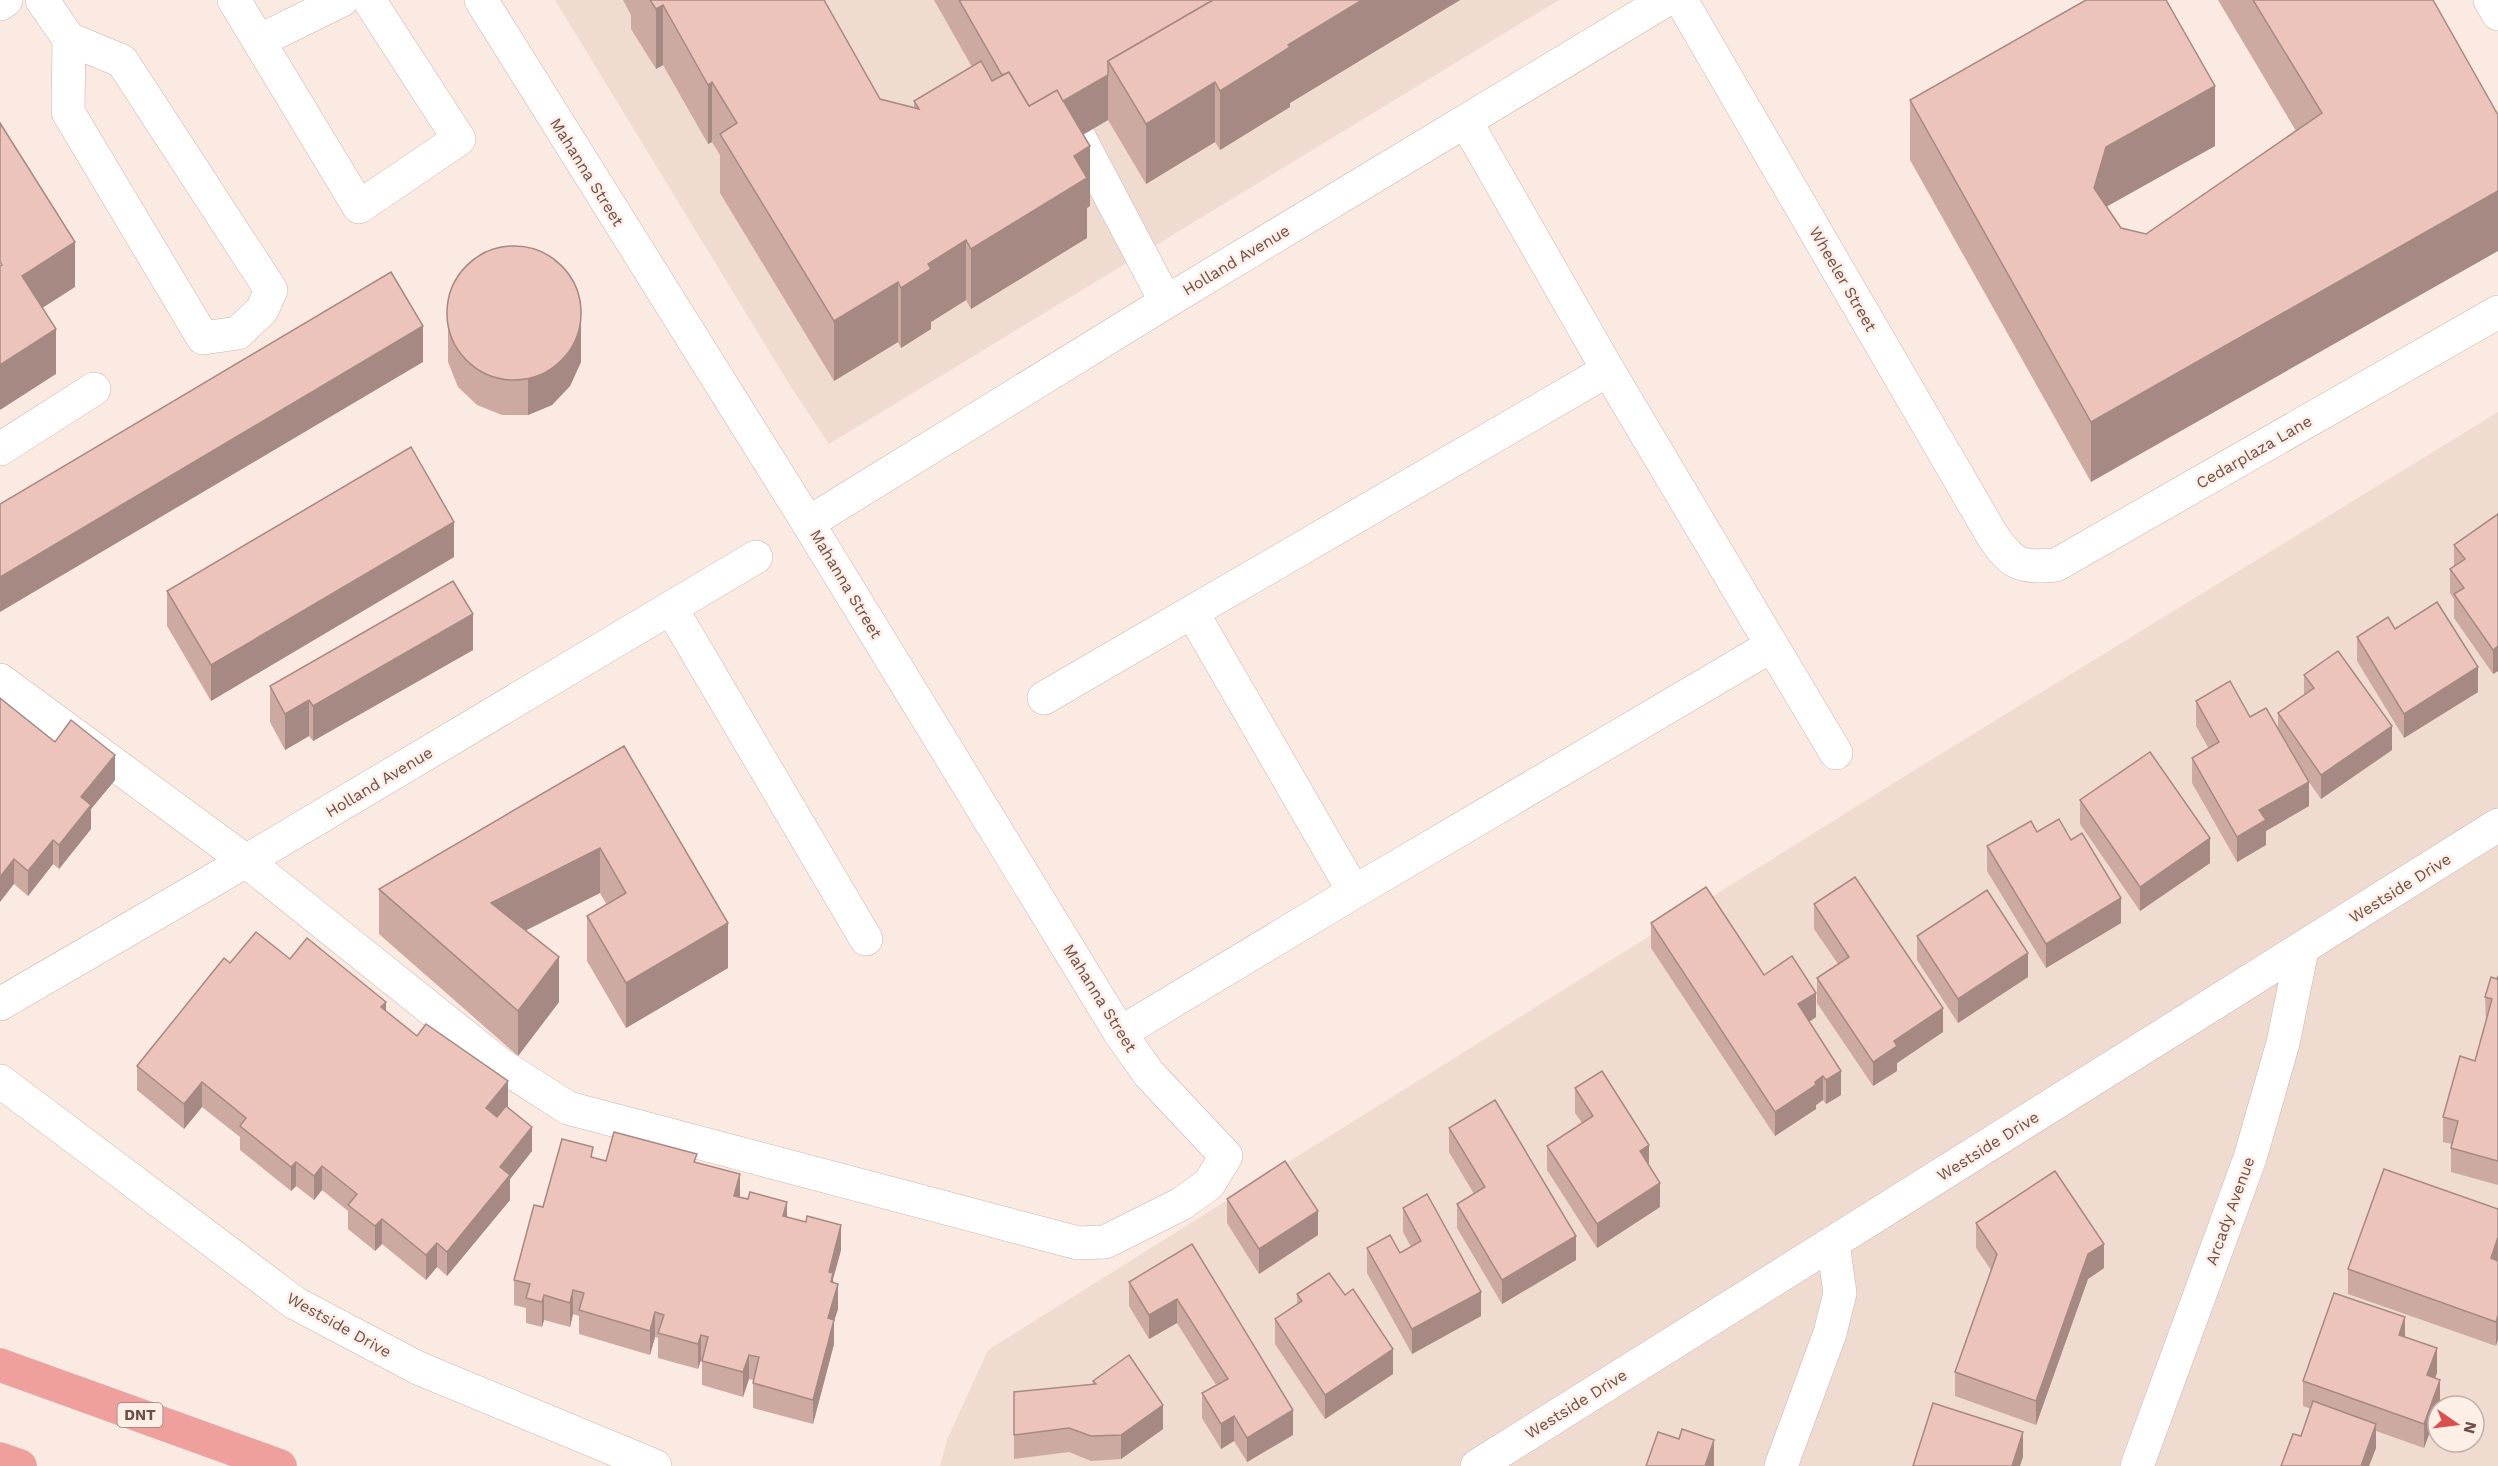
<svg xmlns="http://www.w3.org/2000/svg" width="2498" height="1466" font-family="'Work Sans',sans-serif">
<style>
.residential{fill:#f0dbd0;fill-rule:evenodd}
.lines{fill:none;stroke-linecap:round;stroke-linejoin:round}
.minor-casing{stroke:#cbb3ac;stroke-width:34}
.highway-casing{stroke:#d4cac9;stroke-width:34}
.minor{stroke:#fff;stroke-width:33}
.highway{stroke:#ef9f9c;stroke-width:33}
.wall{fill:#cca9a1}
.shaded-wall{fill:#a68983}
.building{fill:#edc4bb;stroke:#a68983;stroke-width:1.5}
.labels{text-anchor:middle;dominant-baseline:central;stroke-width:5;stroke-linejoin:round;paint-order:stroke}
.shield{fill:#fdefe6;stroke:#997f79;stroke-width:1.5}
.shield-label{font-size:15px;font-weight:bold;fill:#6e4f4a}
.street-label{font-size:16px;fill:#6e4f4a;stroke:#fdefe6}
</style>
<rect width="100%" height="100%" fill="#faeae1"/>
<g class="residential">
<polygon points="555,0 1559,0 829,444 791,387"/>
<path d="M 2498,412 L 2498,1466 L 940,1466 L 947,1440 L 988,1350 L 1913,771 ZM 2438,1406 L 2474,1406 L 2474,1442 L 2438,1442 Z"/>
</g>
<g class="lines">
<defs>
<g id="minor">
<polyline points="42,0 69,39 122,61 271,290 262,310 238,333 203,338 68,112 69,39"/>
<polyline points="234,0 359,207 459,139 369,0"/>
<path d="M 1681,0 L 1992,535 C 2012,565 2020,568 2056,565 L 2498,312"/>
<polyline points="2490,0 2498,14"/>
<polyline points="0,4 6,0"/>
<polyline points="259,41 342,0"/>
<polyline points="1466,122 1608,370 1836,753"/>
<polyline points="1079,137 1166,302"/>
<polyline points="0,449 94,389"/>
<polyline points="808,523 1166,302 1666,0"/>
<polyline points="671,608 866,939"/>
<polyline points="1192,612 1354,892"/>
<polyline points="0,680 246,861 501,1065 568,1108 1078,1243 1105,1242 1181,1204 1209,1184 1226,1156 1149,1074 1120,1033 808,523 481,0"/>
<polyline points="1044,698 1608,370"/>
<polyline points="0,1004 246,861 756,557"/>
<polyline points="1120,1033 1354,892 1771,646"/>
<polyline points="0,1081 295,1303 418,1368 655,1466"/>
<polyline points="1477,1466 2498,825"/>
<polyline points="1781,1466 1830,1333 1840,1293 1833,1243"/>
<polyline points="2137,1466 2250,1158 2283,1043 2302,950"/>
</g>
<g id="highway">
<polyline points="0,1365 280,1466"/>
<polyline points="0,1459 20,1466"/>
</g>
</defs>
<use href="#minor" class="minor-casing"/>
<use href="#highway" class="highway-casing"/>
<use href="#minor" class="minor"/>
<use href="#highway" class="highway"/>
</g>
<g class="wall">
<polygon points="623,0 825,0 825,2 880,99 914,108 914,101 972,67 934,0 1460,0 1290,103 1290,107 1220,150 1215,142 1146,184 1108,120 1083,135 1090,206 1087,208 1087,238 971,309 966,300 931,322 931,329 901,348 898,342 834,381 720,193 720,155 712,142 708,144 663,65 656,69 631,29 631,15"/>
<polygon points="2218,0 2433,0 2091,482 1910,160 1910,100 2215,146 2106,206 2121,228 2146,234 2296,131"/>
<polygon points="448,300 581,362 570,386 552,405 528,415 502,415 477,405 458,387 448,362"/>
<polygon points="2498,514 2498,671 2493,674 2454,618 2454,599 2450,593 2450,569 2454,566 2454,545"/>
<polygon points="454,557 211,701 167,626 167,591"/>
<polygon points="2357,637 2478,692 2404,738 2357,661"/>
<polygon points="473,650 313,741 309,736 285,750 270,722 270,686"/>
<polygon points="2304,675 2392,750 2321,799 2309,782 2309,806 2266,831 2266,845 2237,862 2192,783 2192,758 2209,749 2196,726 2196,701 2250,717 2278,728 2278,713 2304,695"/>
<polygon points="0,698 55,742 115,780 91,809 91,829 59,869 53,864 28,896 14,884"/>
<polygon points="624,746 728,968 626,1028 587,961 587,916 607,905 600,893 525,930 559,1002 518,1056 379,934 379,889"/>
<polygon points="2080,800 2210,863 2140,911 2080,824"/>
<polygon points="2037,832 2121,923 2046,968 1987,871 1987,846"/>
<polygon points="1814,904 1943,1032 1897,1063 1897,1071 1873,1086 1817,1003 1817,978 1838,964 1814,929"/>
<polygon points="1651,923 1764,975 1816,1017 1809,1022 1841,1095 1826,1104 1823,1100 1816,1105 1816,1109 1775,1136 1651,948"/>
<polygon points="1917,936 2028,977 1958,1023 1917,960"/>
<polygon points="290,959 386,1011 508,1106 507,1107 532,1151 510,1179 510,1200 447,1276 437,1267 426,1280 382,1244 375,1251 348,1229 348,1211 322,1190 314,1200 296,1186 291,1191 240,1150 240,1137 202,1107 184,1129 137,1090 137,1066 230,963"/>
<polygon points="2498,976 2498,1185 2451,1172 2451,1148 2452,1144 2443,1142 2443,1117 2475,1061 2486,1022 2485,997 2497,979"/>
<polygon points="1575,1088 1649,1165 1660,1207 1597,1248 1547,1170 1547,1146 1582,1123 1575,1113"/>
<polygon points="1449,1128 1576,1260 1502,1304 1457,1228 1457,1204 1474,1194 1449,1152"/>
<polygon points="593,1158 606,1161 697,1162 740,1197 787,1217 841,1250 833,1279 838,1309 834,1321 834,1344 813,1424 753,1408 753,1380 749,1379 743,1397 702,1385 702,1360 701,1360 698,1369 658,1358 658,1338 655,1337 650,1355 579,1334 579,1316 573,1314 570,1327 544,1320 542,1327 526,1323 526,1308 514,1305 514,1280 543,1207"/>
<polygon points="1227,1199 1318,1235 1259,1274 1227,1223"/>
<polygon points="1403,1208 1481,1316 1412,1354 1367,1273 1367,1248 1400,1253 1411,1247 1403,1232"/>
<polygon points="2498,1209 2496,1346 2348,1294 2348,1269"/>
<polygon points="1976,1223 2104,1268 2088,1279 2036,1425 1955,1396 1955,1372 1991,1270 1976,1248"/>
<polygon points="1192,1244 1293,1435 1247,1462 1234,1441 1221,1449 1202,1418 1202,1393 1216,1385 1177,1323 1149,1339 1129,1306 1129,1282"/>
<polygon points="1297,1294 1393,1374 1325,1419 1275,1344 1275,1319 1297,1304"/>
<polygon points="2405,1337 2437,1373 2435,1378 2440,1404 2440,1406 2438,1406 2424,1448 2376,1431 2376,1448 2369,1466 2281,1466 2301,1436 2311,1409 2303,1406 2303,1381"/>
<polygon points="1093,1381 1163,1429 1121,1459 1091,1461 1069,1452 1014,1459 1014,1392 1093,1384"/>
</g>
<g class="shaded-wall">
<polygon points="1362,0 1460,0 1290,103 1290,107 1220,150 1220,91 1288,45"/>
<polygon points="663,5 663,65 656,69 656,9"/>
<polygon points="1108,75 1108,120 1029,166 1029,121"/>
<polygon points="712,82 712,142 708,144 708,85"/>
<polygon points="1215,82 1215,142 1146,184 1146,124"/>
<polygon points="2215,86 2215,146 2106,207 2094,188 2106,147"/>
<polygon points="1090,146 1090,206 1087,208 1087,238 971,309 971,249 1074,156"/>
<polygon points="2498,191 2498,251 2091,482 2091,422"/>
<polygon points="966,240 966,300 931,322 931,329 901,348 901,288 928,264"/>
<polygon points="75,242 75,287 22,321 22,276"/>
<polygon points="898,282 898,342 834,381 834,321"/>
<polygon points="581,300 581,362 570,386 552,405 528,415 528,380"/>
<polygon points="423,326 423,362 0,612 0,577"/>
<polygon points="56,329 56,374 0,410 0,365"/>
<polygon points="454,522 454,557 211,701 211,665"/>
<polygon points="473,614 473,650 313,741 313,706"/>
<polygon points="2498,646 2498,671 2493,674 2493,650"/>
<polygon points="2478,667 2478,692 2404,738 2404,714"/>
<polygon points="309,700 309,736 285,750 285,714"/>
<polygon points="2392,726 2392,750 2321,799 2321,775"/>
<polygon points="115,755 115,780 91,809 91,829 59,869 59,845 81,797"/>
<polygon points="2309,782 2309,806 2266,831 2266,845 2237,862 2237,837 2259,810"/>
<polygon points="2210,838 2210,863 2140,911 2140,887"/>
<polygon points="53,840 53,864 28,896 28,871"/>
<polygon points="600,848 600,893 491,948 491,903"/>
<polygon points="14,859 14,884 0,902 0,877"/>
<polygon points="2121,898 2121,923 2046,968 2046,944"/>
<polygon points="728,923 728,968 626,1028 626,983"/>
<polygon points="2028,953 2028,977 1958,1023 1958,999"/>
<polygon points="559,957 559,1002 518,1056 518,1011"/>
<polygon points="1816,993 1816,1017 1798,1029 1798,1004"/>
<polygon points="386,1002 386,1026 381,1007"/>
<polygon points="1943,1008 1943,1032 1897,1063 1897,1071 1873,1086 1873,1062 1894,1041"/>
<polygon points="1841,1071 1841,1095 1826,1104 1826,1080"/>
<polygon points="1823,1076 1823,1100 1816,1105 1816,1109 1775,1136 1775,1112"/>
<polygon points="508,1081 508,1106 486,1133 486,1108"/>
<polygon points="202,1082 202,1107 184,1129 184,1104"/>
<polygon points="532,1127 532,1151 510,1179 510,1200 447,1276 447,1252 500,1167"/>
<polygon points="1649,1145 1649,1169 1640,1151"/>
<polygon points="296,1162 296,1186 291,1191 291,1167"/>
<polygon points="322,1166 322,1190 314,1200 314,1176"/>
<polygon points="740,1174 740,1198 734,1196"/>
<polygon points="1660,1183 1660,1207 1597,1248 1597,1224"/>
<polygon points="787,1202 787,1227 783,1216"/>
<polygon points="1318,1211 1318,1235 1259,1274 1259,1249"/>
<polygon points="382,1219 382,1244 375,1251 375,1226"/>
<polygon points="841,1225 841,1250 833,1279 833,1297 829,1272"/>
<polygon points="1576,1236 1576,1260 1502,1304 1502,1280"/>
<polygon points="2498,1237 2498,1262 2491,1258"/>
<polygon points="437,1243 437,1267 426,1280 426,1255"/>
<polygon points="2104,1244 2104,1268 2088,1279 2036,1425 2036,1401 2088,1254"/>
<polygon points="838,1284 838,1309 834,1321 834,1344 813,1424 813,1400 828,1318"/>
<polygon points="573,1290 573,1314 570,1327 570,1303"/>
<polygon points="1481,1292 1481,1316 1412,1354 1412,1329"/>
<polygon points="544,1295 544,1320 542,1327 542,1302"/>
<polygon points="1177,1299 1177,1323 1149,1339 1149,1315"/>
<polygon points="655,1312 655,1337 650,1355 650,1331"/>
<polygon points="2498,1315 2498,1340 2496,1346 2496,1322"/>
<polygon points="2405,1317 2405,1342 2399,1335"/>
<polygon points="701,1335 701,1360 698,1369 698,1344"/>
<polygon points="2437,1348 2437,1373 2427,1400 2427,1375"/>
<polygon points="1393,1349 1393,1374 1325,1419 1325,1395"/>
<polygon points="749,1355 749,1379 743,1397 743,1372"/>
<polygon points="2440,1380 2440,1406 2438,1406 2438,1411 2424,1448 2424,1424"/>
<polygon points="1163,1405 1163,1429 1121,1459 1121,1435"/>
<polygon points="1293,1410 1293,1435 1247,1462 1247,1438"/>
<polygon points="1234,1416 1234,1441 1221,1449 1221,1424"/>
<polygon points="2376,1424 2376,1448 2369,1466 2361,1466"/>
<polygon points="2023,1432 2023,1457 2020,1466 2012,1466"/>
<polygon points="1714,1440 1714,1466 1705,1466"/>
</g>
<g class="building">
<polygon points="650,0 824,0 880,99 919,109 914,101 981,61 992,81 1009,72 1029,106 1057,90 1090,146 1074,156 1087,178 971,249 966,240 928,264 931,269 901,288 898,282 834,321 720,134 737,123 712,82 708,85 663,5 656,9"/>
<polygon points="959,0 1213,0 1108,61 1108,75 1063,101 1057,90 1029,106 1009,72 1002,75"/>
<polygon points="1213,0 1362,0 1288,45 1290,47 1220,91 1215,82 1146,124 1108,61"/>
<polygon points="2086,0 2166,0 2215,86 2106,147 2094,188 2121,228 2146,234 2322,113 2253,0 2433,0 2498,115 2498,191 2091,422 1910,100"/>
<polygon points="0,123 75,242 22,276 56,329 0,365 0,266 2,265 0,262"/>
<circle cx="514" cy="313" r="67"/>
<polygon points="391,272 423,326 0,577 0,504"/>
<polygon points="411,447 454,522 211,665 167,591"/>
<polygon points="2498,514 2498,646 2493,650 2454,594 2464,588 2450,569 2465,559 2454,545"/>
<polygon points="453,581 473,614 313,706 309,700 285,714 270,686"/>
<polygon points="2437,602 2478,667 2404,714 2357,637 2388,617 2395,629"/>
<polygon points="2338,651 2392,726 2321,775 2278,713 2314,688 2304,675"/>
<polygon points="2230,681 2250,717 2266,708 2309,782 2259,810 2266,820 2237,837 2192,758 2219,742 2196,701"/>
<polygon points="0,698 55,742 71,720 115,755 81,797 91,805 59,845 53,840 28,871 14,859 0,877"/>
<polygon points="624,746 728,923 626,983 587,916 626,893 600,848 491,903 559,957 518,1011 379,889"/>
<polygon points="2150,752 2210,838 2140,887 2080,800"/>
<polygon points="2059,819 2071,840 2082,833 2121,898 2046,944 1987,846 2031,821 2037,832"/>
<polygon points="1855,877 1943,1008 1894,1041 1897,1046 1873,1062 1817,978 1849,957 1814,904"/>
<polygon points="1706,887 1764,975 1792,956 1816,993 1798,1004 1841,1071 1826,1080 1823,1076 1815,1082 1816,1085 1775,1112 1651,923"/>
<polygon points="1987,890 2028,953 1958,999 1917,936"/>
<polygon points="256,932 290,959 307,938 386,1002 381,1007 417,1036 426,1024 508,1081 486,1108 497,1117 506,1106 532,1127 500,1167 510,1175 447,1252 437,1243 426,1255 382,1219 375,1226 348,1205 357,1194 322,1166 314,1176 296,1162 291,1167 240,1126 246,1118 202,1082 184,1104 137,1066 224,958 230,963"/>
<polygon points="2498,976 2498,1161 2451,1148 2458,1121 2443,1117 2460,1056 2475,1061 2492,999 2485,997 2491,977 2497,979"/>
<polygon points="1602,1071 1649,1145 1640,1151 1660,1183 1597,1224 1547,1146 1593,1116 1575,1088"/>
<polygon points="1495,1100 1576,1236 1502,1280 1457,1204 1485,1187 1449,1128"/>
<polygon points="614,1132 697,1154 694,1162 740,1174 734,1196 748,1199 750,1192 787,1202 783,1216 806,1222 807,1216 841,1225 829,1272 833,1273 831,1282 838,1284 828,1318 834,1320 813,1400 753,1383 759,1357 749,1355 743,1372 702,1361 708,1337 701,1335 698,1344 658,1333 664,1315 655,1312 650,1331 579,1310 584,1293 573,1290 570,1303 544,1295 542,1302 526,1298 530,1284 514,1280 534,1205 543,1207 562,1139 593,1147 591,1157 606,1161"/>
<polygon points="1285,1161 1318,1211 1259,1249 1227,1199"/>
<polygon points="2384,1169 2498,1209 2498,1237 2491,1258 2498,1261 2498,1315 2496,1322 2348,1269"/>
<polygon points="2055,1171 2104,1244 2088,1254 2036,1401 1955,1372 1997,1254 1976,1223"/>
<polygon points="1427,1194 1481,1292 1412,1329 1367,1248 1390,1235 1400,1253 1421,1241 1403,1208"/>
<polygon points="1192,1244 1293,1410 1247,1438 1234,1416 1221,1424 1202,1393 1228,1379 1177,1299 1149,1315 1129,1282"/>
<polygon points="1329,1273 1345,1295 1353,1289 1393,1349 1325,1395 1275,1319 1302,1301 1297,1294"/>
<polygon points="2334,1293 2405,1317 2399,1335 2437,1348 2427,1375 2440,1380 2424,1424 2303,1381"/>
<polygon points="1129,1355 1163,1405 1121,1435 1091,1436 1069,1428 1014,1435 1014,1392 1096,1384 1093,1381"/>
<polygon points="2313,1401 2376,1424 2361,1466 2281,1466 2293,1434 2301,1436"/>
<polygon points="1933,1403 2023,1432 2012,1466 1913,1466"/>
<polygon points="1682,1429 1714,1440 1705,1466 1646,1466 1658,1432 1679,1439"/>
</g>
<g class="labels">
<rect class="shield" x="117.5" y="1403" width="45" height="24" rx="4.5"/>
<g class="shield-label">
<text x="140" y="1415">DNT</text>
</g>
<g class="street-label">
<text transform="translate(587 172) rotate(58)">Mahanna Street</text>
<text transform="translate(1236 260) rotate(-31)">Holland Avenue</text>
<text transform="translate(1843 279) rotate(60)">Wheeler Street</text>
<text transform="translate(2254 452) rotate(-30)">Cedarplaza Lane</text>
<text transform="translate(846 584) rotate(59)">Mahanna Street</text>
<text transform="translate(379 782) rotate(-31)">Holland Avenue</text>
<text transform="translate(2400 888) rotate(-32)">Westside Drive</text>
<text transform="translate(1100 998) rotate(58)">Mahanna Street</text>
<text transform="translate(1988 1146) rotate(-32)">Westside Drive</text>
<text transform="translate(2230 1211) rotate(-70)">Arcady Avenue</text>
<text transform="translate(339 1325) rotate(29)">Westside Drive</text>
<text transform="translate(1576 1404) rotate(-32)">Westside Drive</text>
</g>
</g>
<g transform="translate(2456 1424) rotate(104)"><circle r="28" fill="#fdefe6" stroke="#c4afa8" stroke-width="1.5"/>
<path d="M0-4.5L10 22L0 15L-10 22Z" fill="#da504f"/>
<text y="-9" font-size="16" font-weight="bold" text-anchor="middle" fill="#6e4f4a">N</text>
</g>
</svg>
